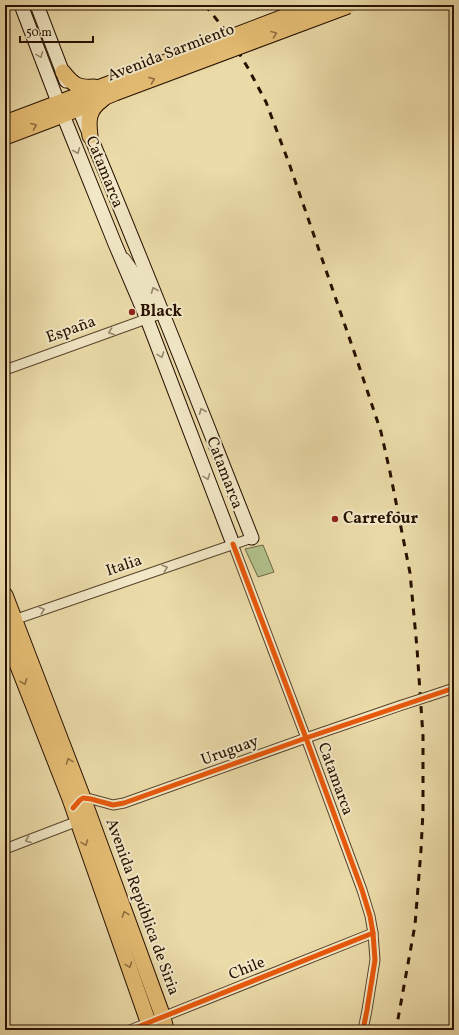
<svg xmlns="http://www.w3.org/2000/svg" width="459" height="1035" font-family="Vollkorn,serif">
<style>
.green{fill:#b2c18c;stroke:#6c6846}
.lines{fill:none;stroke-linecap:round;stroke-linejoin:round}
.street-casing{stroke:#57432a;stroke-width:11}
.secondary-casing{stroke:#261000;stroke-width:15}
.primary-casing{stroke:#261000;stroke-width:17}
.street{stroke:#f2e8c7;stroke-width:9}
.secondary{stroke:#f2e8c7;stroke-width:13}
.primary{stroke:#e6be74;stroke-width:15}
.rail{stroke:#261000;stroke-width:3;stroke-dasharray:7 7;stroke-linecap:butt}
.street-bridge-casing{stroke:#57432a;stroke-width:11;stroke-linecap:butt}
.primary-bridge-casing{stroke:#261000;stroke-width:17;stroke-linecap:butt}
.street-bridge{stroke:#f2e8c7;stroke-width:9}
.primary-bridge{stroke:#e6be74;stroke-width:15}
.cycleway-casing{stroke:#f2e8c7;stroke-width:8}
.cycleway{stroke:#e8590c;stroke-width:5}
.oneway{stroke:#907040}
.oneway2{stroke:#96876d}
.poi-dot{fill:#8f2418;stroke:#f2e8c7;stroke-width:1.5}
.labels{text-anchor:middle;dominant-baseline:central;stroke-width:4;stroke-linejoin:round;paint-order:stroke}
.street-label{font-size:16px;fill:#261000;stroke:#f2e8c7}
.poi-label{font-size:16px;font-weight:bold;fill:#261000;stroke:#f2e8c7;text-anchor:start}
</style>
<rect width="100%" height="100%" fill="#ebdba9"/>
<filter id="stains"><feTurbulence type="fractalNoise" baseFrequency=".005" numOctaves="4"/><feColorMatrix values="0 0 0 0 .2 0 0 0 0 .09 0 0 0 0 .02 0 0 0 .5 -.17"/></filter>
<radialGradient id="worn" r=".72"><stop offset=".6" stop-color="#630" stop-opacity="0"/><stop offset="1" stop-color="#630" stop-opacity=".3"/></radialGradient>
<polygon class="green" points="263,545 274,572 258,577 245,549"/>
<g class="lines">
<defs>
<g id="street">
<polyline points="125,258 136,273 150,308 158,315"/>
<polyline points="5,370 163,313"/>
<polyline points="233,544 306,738 362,890 370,916 373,933 375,960 367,1010 363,1030"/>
<polyline points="5,623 252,538"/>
<polyline points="430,696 454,688"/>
<polyline points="80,800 83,798 91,799 113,805 124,803 306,738 399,706"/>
<polyline points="5,849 78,821"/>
<polyline points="130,1030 373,933"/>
</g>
<g id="secondary">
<polyline points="21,5 63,115 115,244 147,319 233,544"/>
<polyline points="37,5 66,81"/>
<path d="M 75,100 C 137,245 194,392 252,538"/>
</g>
<g id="primary">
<path d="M 63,72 C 73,85 78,88 94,87"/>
<polyline points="5,123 111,83"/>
<path d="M 90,136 C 88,120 88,110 102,100"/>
<polyline points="5,137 63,115 115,93"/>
<polyline points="5,595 83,798 163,1017 166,1030"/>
<polyline points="5,633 70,799 151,1030"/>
</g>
</defs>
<use href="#street" class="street-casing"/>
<use href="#secondary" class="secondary-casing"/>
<use href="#primary" class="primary-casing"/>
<use href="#street" class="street"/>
<use href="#secondary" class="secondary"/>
<use href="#primary" class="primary"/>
<polyline class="rail" points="205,5 225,30 248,68 266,102 290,166 359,366 381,432 390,472 410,573 417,648 423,736 423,811 421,850 415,925 396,1030"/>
<defs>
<polyline id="street-bridge" points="399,706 430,696"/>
<g id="primary-bridge">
<polyline points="111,83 315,5"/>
<polyline points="115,93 348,6"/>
</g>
</defs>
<use href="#street-bridge" class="street-bridge-casing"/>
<use href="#primary-bridge" class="primary-bridge-casing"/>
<use href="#street-bridge" class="street-bridge"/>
<use href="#primary-bridge" class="primary-bridge"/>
<defs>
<g id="cycleway">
<polyline points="233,544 306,738 362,890 370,916 373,933 375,960 367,1010 363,1030"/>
<polyline points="73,808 80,800 83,798 91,799 113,805 124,803 306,738 454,688"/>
<polyline points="130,1030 373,933"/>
</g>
</defs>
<use href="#cycleway" class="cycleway-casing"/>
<use href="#cycleway" class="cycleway"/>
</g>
<defs><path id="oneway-chevron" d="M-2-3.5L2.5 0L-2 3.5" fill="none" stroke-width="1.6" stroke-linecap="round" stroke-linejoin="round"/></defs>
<g class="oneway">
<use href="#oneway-chevron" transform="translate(274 34) rotate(-21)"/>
<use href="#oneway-chevron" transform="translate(152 80) rotate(-21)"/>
<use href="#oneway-chevron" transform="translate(34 126) rotate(-21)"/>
<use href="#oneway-chevron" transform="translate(24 682) rotate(69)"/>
<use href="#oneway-chevron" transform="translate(69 761) rotate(-111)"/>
<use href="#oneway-chevron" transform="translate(85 843) rotate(70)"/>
<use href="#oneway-chevron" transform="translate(125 914) rotate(-110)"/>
<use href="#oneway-chevron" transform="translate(129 965) rotate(70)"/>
</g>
<g class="oneway2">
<use href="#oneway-chevron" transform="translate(40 55) rotate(69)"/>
<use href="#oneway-chevron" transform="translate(77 151) rotate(68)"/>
<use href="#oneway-chevron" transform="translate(154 290) rotate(-112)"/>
<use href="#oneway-chevron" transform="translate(111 332) rotate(160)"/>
<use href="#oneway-chevron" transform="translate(161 355) rotate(70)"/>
<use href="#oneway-chevron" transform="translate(202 411) rotate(-112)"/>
<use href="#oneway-chevron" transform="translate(207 477) rotate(69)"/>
<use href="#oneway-chevron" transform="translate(165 568) rotate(-19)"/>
<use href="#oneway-chevron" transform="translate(42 610) rotate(-19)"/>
<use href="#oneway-chevron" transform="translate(28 840) rotate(159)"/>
</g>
<g class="poi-dot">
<circle cx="132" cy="312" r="4"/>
<circle cx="335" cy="519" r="4"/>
</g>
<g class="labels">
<g class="street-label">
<text transform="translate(171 53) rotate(-21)">Avenida Sarmiento</text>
<text transform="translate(104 172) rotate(68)">Catamarca</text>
<text transform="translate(71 330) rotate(-20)">España</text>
<text transform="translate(224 473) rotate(69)">Catamarca</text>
<text transform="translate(124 566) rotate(-19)">Italia</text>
<text transform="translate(230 751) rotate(-20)">Uruguay</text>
<text transform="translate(335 779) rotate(70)">Catamarca</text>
<text transform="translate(142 907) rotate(70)">Avenida República de Siria</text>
<text transform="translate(247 969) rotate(-22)">Chile</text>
</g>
<g class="poi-label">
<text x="140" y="312">Black</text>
<text x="343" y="519">Carrefour</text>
</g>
</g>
<rect width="459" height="1035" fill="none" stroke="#ebdba9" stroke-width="20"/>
<rect x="6" y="6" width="447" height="1023" fill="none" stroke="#261000" stroke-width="2"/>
<rect x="10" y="10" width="439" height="1015" fill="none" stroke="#261000"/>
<path d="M20 36v6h73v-6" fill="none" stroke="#261000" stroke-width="2"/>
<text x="26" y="36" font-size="12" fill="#261000" stroke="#f2e8c7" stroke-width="3" paint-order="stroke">50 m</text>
<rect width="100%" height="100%" filter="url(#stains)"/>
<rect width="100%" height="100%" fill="url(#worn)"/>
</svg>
